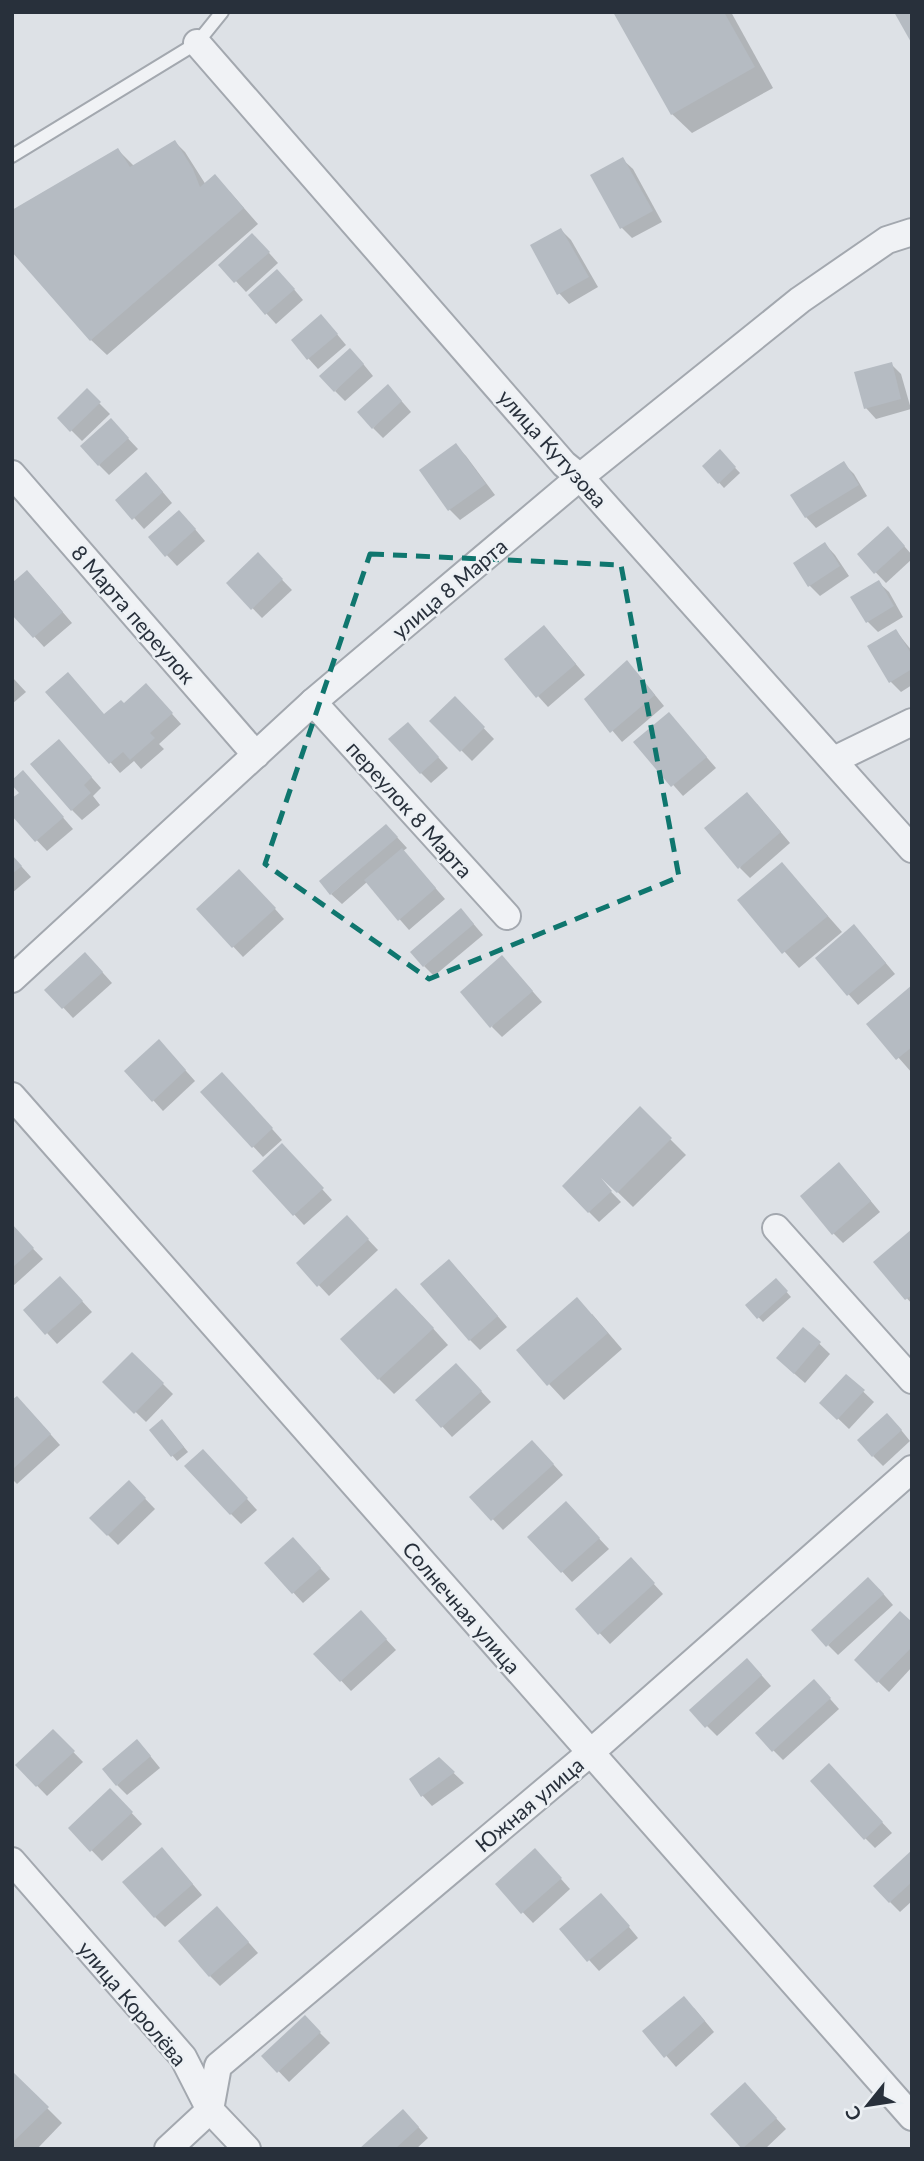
<svg xmlns="http://www.w3.org/2000/svg" width="924" height="2161" font-family="Lato,sans-serif">
<style>
.shadow{fill:#0003}
.building{fill:#b5bbc2}
.lines{fill:none;stroke-linecap:round;stroke-linejoin:round}
.lane-casing{stroke:#a3a8af;stroke-width:16}
.street-casing{stroke:#a3a8af;stroke-width:30}
.lane{stroke:#f0f2f5;stroke-width:12}
.street{stroke:#f0f2f5;stroke-width:26}
.marked{fill:none;stroke:#0f766e;stroke-width:5;stroke-dasharray:14 9;stroke-linejoin:round}
.labels{text-anchor:middle;dominant-baseline:central;stroke-width:5;stroke-linejoin:round;paint-order:stroke}
.street-label{font-size:21px;fill:#28303b;stroke:#ecf0f4}
</style>
<rect width="100%" height="100%" fill="#dde1e6"/>
<g class="shadow">
<polygon points="615,12 731,12 773,88 692,133 672,114"/>
<polygon points="175,142 185,152 206,185 230,192 258,224 107,355 91,340 118,150 134,166"/>
<polygon points="622,159 633,169 662,222 632,238 622,228"/>
<polygon points="561,230 571,240 598,287 569,304 559,293"/>
<polygon points="262,245 278,263 246,292 221,265"/>
<polygon points="287,281 303,300 276,324 266,313"/>
<polygon points="331,327 346,345 318,369 308,358"/>
<polygon points="360,360 373,376 345,401 335,391"/>
<polygon points="891,364 901,374 911,409 876,419 866,408"/>
<polygon points="87,391 110,414 82,441 59,418"/>
<polygon points="398,397 411,412 383,438 373,428"/>
<polygon points="121,431 138,449 109,475 99,465"/>
<polygon points="456,446 466,456 495,495 460,520 450,510 421,470"/>
<polygon points="720,452 740,473 724,488 704,466"/>
<polygon points="844,464 854,474 867,496 816,528 806,517 793,495"/>
<polygon points="156,484 172,503 144,529 118,500"/>
<polygon points="189,522 205,541 177,566 150,537"/>
<polygon points="898,539 912,555 912,559 886,583 859,555"/>
<polygon points="825,544 835,555 849,576 820,596 810,586 795,564"/>
<polygon points="258,555 292,590 262,618 228,583"/>
<polygon points="12,579 16,582 37,582 72,623 44,647 12,612"/>
<polygon points="878,582 889,592 903,617 878,632 868,622 853,598"/>
<polygon points="896,631 912,651 912,685 901,692 891,682"/>
<polygon points="554,638 585,675 548,707 538,696"/>
<polygon points="637,673 664,706 622,742 586,699"/>
<polygon points="12,677 26,692 12,704"/>
<polygon points="48,692 105,716 124,705 156,696 181,724 159,744 164,749 141,769 134,761 120,773"/>
<polygon points="455,698 494,739 472,761 432,721"/>
<polygon points="669,714 716,768 683,796 636,743"/>
<polygon points="418,735 448,768 431,783 421,773"/>
<polygon points="69,752 101,788 93,796 100,805 82,820 72,810"/>
<polygon points="33,783 73,829 47,851 12,814"/>
<polygon points="757,804 790,843 750,878 740,868"/>
<polygon points="396,836 407,848 403,851 445,899 409,930 367,882 342,904 331,894"/>
<polygon points="12,856 31,877 12,893"/>
<polygon points="782,864 842,932 799,968 739,900"/>
<polygon points="250,881 284,919 243,957 198,909"/>
<polygon points="471,921 483,935 434,976 424,966"/>
<polygon points="864,937 895,974 858,1005 817,958"/>
<polygon points="95,964 112,983 73,1018 47,990"/>
<polygon points="512,968 542,1002 502,1037 492,1027"/>
<polygon points="912,987 912,1073 869,1024"/>
<polygon points="169,1052 195,1081 163,1111 153,1100"/>
<polygon points="232,1084 282,1140 263,1157 203,1092"/>
<polygon points="640,1109 686,1155 633,1207 587,1162"/>
<polygon points="292,1156 332,1200 304,1225 254,1171"/>
<polygon points="586,1166 621,1202 599,1222 589,1212"/>
<polygon points="849,1175 880,1212 843,1243 833,1233"/>
<polygon points="12,1227 43,1259 12,1287"/>
<polygon points="357,1228 378,1250 329,1296 298,1263"/>
<polygon points="912,1231 912,1304 875,1262"/>
<polygon points="459,1271 507,1327 480,1350 470,1340"/>
<polygon points="776,1280 791,1297 763,1322 747,1305"/>
<polygon points="70,1288 92,1312 57,1344 47,1333"/>
<polygon points="412,1305 448,1345 394,1394 379,1379"/>
<polygon points="592,1314 622,1349 564,1400 549,1384"/>
<polygon points="804,1329 830,1354 805,1383 788,1368"/>
<polygon points="133,1354 173,1394 146,1422 105,1382"/>
<polygon points="466,1375 491,1402 452,1437 418,1400"/>
<polygon points="847,1376 874,1402 849,1429 822,1403"/>
<polygon points="12,1402 27,1408 60,1445 17,1484 12,1479"/>
<polygon points="897,1425 910,1441 883,1466 873,1456"/>
<polygon points="167,1426 188,1452 177,1461 151,1430"/>
<polygon points="542,1452 563,1475 503,1530 472,1497"/>
<polygon points="213,1461 257,1510 241,1524 231,1514"/>
<polygon points="129,1482 155,1509 118,1545 91,1518"/>
<polygon points="576,1514 609,1549 572,1582 530,1537"/>
<polygon points="303,1549 330,1579 303,1603 266,1563"/>
<polygon points="641,1570 663,1594 610,1644 577,1609"/>
<polygon points="879,1589 893,1605 838,1655 828,1645"/>
<polygon points="371,1623 396,1650 351,1691 316,1654"/>
<polygon points="912,1625 912,1667 889,1692 856,1660"/>
<polygon points="757,1670 771,1686 717,1736 692,1711"/>
<polygon points="824,1692 839,1709 783,1760 773,1750"/>
<polygon points="53,1731 83,1762 47,1796 17,1765"/>
<polygon points="147,1752 160,1768 127,1795 117,1785"/>
<polygon points="439,1759 464,1783 432,1806 422,1795"/>
<polygon points="839,1776 892,1833 875,1848 865,1838"/>
<polygon points="110,1790 142,1824 102,1861 70,1828"/>
<polygon points="912,1853 912,1901 900,1912 890,1902"/>
<polygon points="172,1860 202,1895 165,1927 155,1917"/>
<polygon points="545,1861 570,1889 533,1923 497,1885"/>
<polygon points="611,1905 638,1938 599,1971 561,1929"/>
<polygon points="227,1918 258,1953 220,1986 210,1976"/>
<polygon points="694,2008 714,2032 676,2067 645,2031"/>
<polygon points="305,2018 330,2043 289,2082 264,2056"/>
<polygon points="12,2073 62,2123 37,2149 12,2149"/>
<polygon points="755,2095 786,2129 765,2149 744,2149 713,2114"/>
<polygon points="413,2121 428,2138 416,2149 362,2149"/>
</g>
<g class="building">
<polygon points="613,12 724,12 755,67 671,115"/>
<polygon points="894,12 912,12 912,44"/>
<polygon points="175,140 193,169 200,187 215,174 244,208 90,341 12,252 12,210 118,148 130,167"/>
<polygon points="623,157 653,211 620,229 590,175"/>
<polygon points="561,228 589,277 557,295 530,245"/>
<polygon points="252,233 270,252 234,283 218,265"/>
<polygon points="277,269 295,289 265,315 248,295"/>
<polygon points="321,314 338,334 307,360 291,340"/>
<polygon points="350,348 364,364 334,392 319,376"/>
<polygon points="892,362 901,399 864,409 854,372"/>
<polygon points="388,384 402,401 372,429 357,412"/>
<polygon points="87,388 101,402 70,432 57,418"/>
<polygon points="111,418 129,438 98,466 80,446"/>
<polygon points="456,443 486,484 448,511 419,470"/>
<polygon points="720,449 736,467 718,484 702,466"/>
<polygon points="844,461 859,485 805,518 790,495"/>
<polygon points="146,472 163,492 132,520 115,500"/>
<polygon points="179,510 196,529 165,557 148,537"/>
<polygon points="888,526 905,546 874,574 857,554"/>
<polygon points="825,542 840,566 808,587 793,563"/>
<polygon points="258,552 283,579 251,610 226,583"/>
<polygon points="27,570 63,612 33,638 12,615 12,583"/>
<polygon points="879,580 894,606 866,623 850,597"/>
<polygon points="544,625 576,664 536,698 504,659"/>
<polygon points="896,629 912,655 912,669 889,683 867,646"/>
<polygon points="627,660 655,695 610,733 584,699"/>
<polygon points="68,672 104,714 121,700 124,703 146,683 173,713 150,733 155,738 130,760 123,752 109,764 45,692"/>
<polygon points="455,696 485,727 460,752 429,721"/>
<polygon points="669,712 707,757 671,787 633,742"/>
<polygon points="408,722 439,757 420,774 388,739"/>
<polygon points="59,739 92,777 84,785 91,793 71,811 30,764"/>
<polygon points="23,770 64,817 35,842 12,816 12,798 19,793 12,785 12,780"/>
<polygon points="747,792 781,832 738,869 704,828"/>
<polygon points="386,824 398,837 330,895 319,881"/>
<polygon points="402,848 436,888 398,921 364,880"/>
<polygon points="12,855 22,866 12,874"/>
<polygon points="782,862 828,916 782,954 737,900"/>
<polygon points="239,869 276,908 232,948 196,909"/>
<polygon points="461,908 474,924 423,967 410,952"/>
<polygon points="854,924 886,963 847,996 815,958"/>
<polygon points="85,952 103,972 62,1009 44,990"/>
<polygon points="502,955 533,991 490,1028 460,992"/>
<polygon points="912,985 912,1047 896,1060 866,1024"/>
<polygon points="159,1039 186,1070 152,1102 124,1071"/>
<polygon points="222,1072 273,1128 252,1148 200,1092"/>
<polygon points="640,1106 672,1138 617,1193 601,1178 612,1191 588,1213 562,1186"/>
<polygon points="282,1143 324,1188 293,1216 252,1171"/>
<polygon points="839,1162 871,1201 832,1235 800,1196"/>
<polygon points="347,1215 369,1239 317,1287 296,1263"/>
<polygon points="12,1224 34,1248 12,1268"/>
<polygon points="912,1229 912,1295 905,1300 873,1262"/>
<polygon points="449,1259 498,1316 469,1341 420,1284"/>
<polygon points="60,1276 83,1301 45,1335 23,1310"/>
<polygon points="776,1278 788,1291 757,1319 745,1305"/>
<polygon points="396,1288 434,1328 378,1380 340,1339"/>
<polygon points="577,1297 608,1333 547,1386 516,1350"/>
<polygon points="803,1327 821,1342 794,1374 776,1358"/>
<polygon points="132,1352 164,1383 134,1414 102,1382"/>
<polygon points="456,1363 482,1391 441,1428 415,1400"/>
<polygon points="846,1374 865,1390 837,1420 819,1403"/>
<polygon points="17,1396 51,1434 12,1470 12,1400"/>
<polygon points="887,1413 902,1430 872,1457 857,1440"/>
<polygon points="162,1419 184,1447 171,1457 149,1430"/>
<polygon points="532,1440 554,1464 491,1521 469,1497"/>
<polygon points="203,1449 248,1498 230,1515 184,1466"/>
<polygon points="129,1480 146,1498 107,1536 89,1518"/>
<polygon points="566,1501 600,1538 561,1573 527,1537"/>
<polygon points="293,1537 321,1568 292,1594 264,1563"/>
<polygon points="631,1557 655,1583 598,1635 575,1609"/>
<polygon points="868,1577 884,1594 826,1647 811,1630"/>
<polygon points="361,1610 387,1639 340,1682 313,1654"/>
<polygon points="900,1611 912,1622 912,1647 877,1683 854,1660"/>
<polygon points="747,1658 762,1675 705,1728 689,1710"/>
<polygon points="814,1679 831,1698 772,1752 755,1733"/>
<polygon points="53,1729 75,1751 36,1787 15,1765"/>
<polygon points="137,1739 151,1756 116,1786 102,1769"/>
<polygon points="439,1757 455,1772 421,1797 409,1779"/>
<polygon points="829,1763 883,1822 864,1840 810,1781"/>
<polygon points="110,1788 133,1812 90,1852 68,1828"/>
<polygon points="162,1847 193,1884 154,1918 122,1882"/>
<polygon points="535,1848 562,1878 521,1914 495,1884"/>
<polygon points="912,1850 912,1882 889,1903 873,1886"/>
<polygon points="601,1893 630,1926 587,1962 559,1929"/>
<polygon points="217,1906 249,1942 209,1977 178,1941"/>
<polygon points="684,1996 705,2021 664,2058 642,2031"/>
<polygon points="305,2015 321,2032 277,2073 261,2056"/>
<polygon points="12,2071 49,2107 12,2143"/>
<polygon points="745,2082 777,2118 742,2149 710,2114"/>
<polygon points="403,2109 419,2127 395,2149 359,2149"/>
</g>
<g class="lines">
<defs>
<polyline id="lane" points="12,156 197,43 222,12"/>
<g id="street">
<polyline points="197,43 564,464 580,477 912,849"/>
<polyline points="12,474 256,755"/>
<polyline points="313,702 507,916"/>
<polyline points="834,760 912,722"/>
<polyline points="12,979 313,702 580,477 800,300 887,240 912,232"/>
<polyline points="12,1096 912,2117"/>
<polyline points="776,1228 912,1380"/>
<polyline points="12,1861 183,2057 210,2110 247,2149"/>
<polyline points="168,2149 210,2110 218,2066 590,1753 912,1469"/>
</g>
</defs>
<use href="#lane" class="lane-casing"/>
<use href="#street" class="street-casing"/>
<use href="#lane" class="lane"/>
<use href="#street" class="street"/>
</g>
<path class="marked" d="M 370,554 L 621,565 L 679,877 L 429,979 L 265,864 Z"/>
<g class="labels">
<g class="street-label">
<text transform="translate(553 448) rotate(48)">улица Кутузова</text>
<text transform="translate(449 588) rotate(-40)">улица 8 Марта</text>
<text transform="translate(134 614) rotate(49)">8 Марта переулок</text>
<text transform="translate(410 809) rotate(48)">переулок 8 Марта</text>
<text transform="translate(462 1607) rotate(49)">Солнечная улица</text>
<text transform="translate(529 1804) rotate(-40)">Южная улица</text>
<text transform="translate(133 2003) rotate(50)">улица Королёва</text>
</g>
</g>
<rect width="924" height="2161" fill="none" stroke="#28303b" stroke-width="28"/>
<g transform="translate(868 2105) rotate(240)" stroke="#ecf0f4" stroke-width="5" paint-order="stroke">
<path d="M0-5L12 26L0 18L-12 26Z" fill="#28303b"/>
<text y="-10" font-size="19" font-weight="bold" text-anchor="middle" fill="#28303b">С</text>
</g>
</svg>
